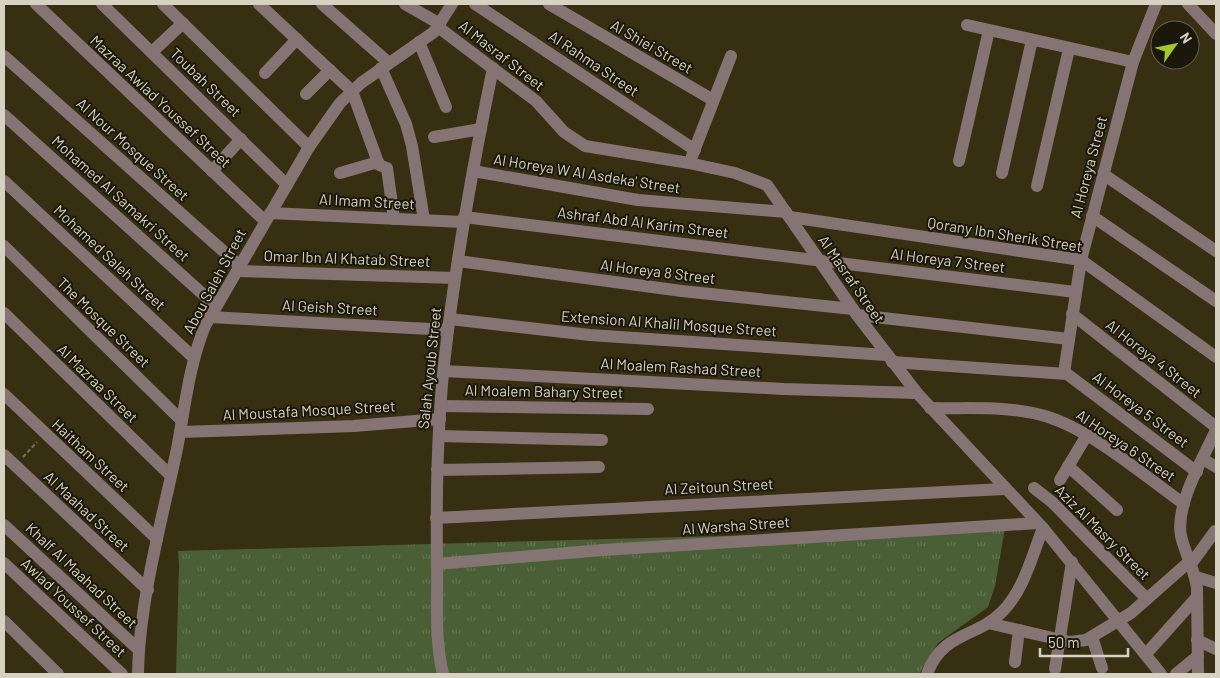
<svg xmlns="http://www.w3.org/2000/svg" width="1220" height="678" font-family="Barlow,sans-serif">
<style>
.grass{fill:url(#grass-tufts)}
.lines{fill:none;stroke-linecap:round;stroke-linejoin:round}
.path{stroke:#7c755e;stroke-width:2;stroke-dasharray:4 2.5;stroke-linecap:butt}
.minor{stroke:#857474;stroke-width:12}
.labels{text-anchor:middle;dominant-baseline:central;stroke-width:4;stroke-linejoin:round;paint-order:stroke}
.street-label{font-size:15px;fill:#d6d1c1;stroke:#1b170b}
</style>
<defs>
<pattern id="grass-tufts" width="24" height="20" patternUnits="userSpaceOnUse" patternTransform="scale(1.25)"><rect width="24" height="20" fill="#4a5f35"/><path d="M3 7l-1-3M5 7V3M7 7l1-3M15 17l-1-3M17 17v-4M19 17l1-3" fill="none" stroke="#637550"/></pattern>
</defs>
<rect width="100%" height="100%" fill="#372f12"/>
<polygon class="grass" points="1005,528 995,586 988,607 938,643 919,674 176,674 179,565 178,551"/>
<g class="lines">
<polyline class="path" points="23,457 37,442"/>
<g class="minor">
<polyline points="36,4 265,221"/>
<polyline points="102,4 287,185"/>
<polyline points="163,4 309,147"/>
<polyline points="259,4 352,91 379,165 387,168 394,219"/>
<polyline points="322,4 389,63"/>
<polyline points="405,4 440,24"/>
<polyline points="475,4 695,150"/>
<polyline points="549,4 713,100"/>
<polyline points="1188,4 1216,34"/>
<polyline points="967,25 1133,62"/>
<polyline points="438,27 536,101 564,132 585,146 689,163 735,173 767,185 857,315 917,393 1043,528 1161,674"/>
<polyline points="419,42 446,107"/>
<polyline points="152,52 183,23"/>
<polyline points="4,56 240,266"/>
<polyline points="381,68 406,124 412,146 424,220"/>
<polyline points="265,73 297,39"/>
<polyline points="306,94 330,70"/>
<polyline points="4,115 216,306"/>
<polyline points="434,137 481,129"/>
<polyline points="692,156 731,56"/>
<polyline points="959,161 989,30"/>
<polyline points="212,171 241,139"/>
<polyline points="473,171 638,200 786,212"/>
<polyline points="340,173 378,162"/>
<polyline points="1002,173 1032,40"/>
<polyline points="1103,174 1216,251"/>
<polyline points="4,181 194,358"/>
<polyline points="1037,186 1069,49"/>
<polyline points="270,213 463,222"/>
<polyline points="1092,216 1216,301"/>
<polyline points="464,217 1075,292"/>
<polyline points="790,217 1081,260 1216,357"/>
<polyline points="4,246 182,421"/>
<polyline points="458,261 682,291 853,309"/>
<polyline points="238,271 455,278"/>
<polyline points="4,313 171,476"/>
<polyline points="1072,314 1216,427"/>
<polyline points="857,315 1069,339"/>
<polyline points="210,317 448,330"/>
<polyline points="450,319 590,335 886,355"/>
<polyline points="892,362 1067,374 1197,472"/>
<polyline points="444,371 784,389 917,393"/>
<polyline points="1064,373 1081,260 1133,62 1156,4"/>
<polyline points="4,394 157,539"/>
<polyline points="441,406 648,409"/>
<path d="M 930,408 C 967,409 1008,405 1045,416 C 1092,430 1143,475 1184,504"/>
<polyline points="180,432 354,426 440,419"/>
<polyline points="439,436 602,440"/>
<polyline points="4,455 148,590"/>
<polyline points="1203,459 1216,467"/>
<polyline points="1068,466 1117,510"/>
<polyline points="437,470 599,467"/>
<polyline points="1060,480 1087,435"/>
<polyline points="1034,488 1052,502 1147,599"/>
<polyline points="436,518 1004,489"/>
<polyline points="4,525 138,649"/>
<polyline points="4,563 122,674"/>
<polyline points="437,564 603,550 1038,523"/>
<polyline points="1191,564 1215,531"/>
<polyline points="1196,577 1216,583"/>
<polyline points="4,621 58,674"/>
<polyline points="988,623 1070,642 1086,640 1131,613 1190,561"/>
<polyline points="1092,637 1102,668"/>
<polyline points="1197,640 1216,649"/>
<polyline points="1146,654 1197,597"/>
<polyline points="1015,662 1019,630"/>
<polyline points="1055,669 1072,562"/>
<path d="M 138,674 C 139,602 162,520 177,449 C 185,407 189,365 205,326 L 309,147 L 340,103 L 361,83 L 434,32 L 452,4"/>
<path d="M 443,674 C 434,637 438,600 437,562 C 436,490 437,418 446,347 C 457,253 474,160 493,68"/>
<path d="M 927,674 C 942,632 976,638 1002,612 C 1024,590 1032,556 1043,528"/>
<polyline points="1176,674 1198,656"/>
<path d="M 1198,674 L 1197,588 C 1195,570 1185,554 1181,536 C 1175,504 1203,459 1216,430"/>
</g>
</g>
<g class="labels">
<g class="street-label">
<text transform="translate(652 46) rotate(30)">Al Shiei Street</text>
<text transform="translate(502 55) rotate(38)">Al Masraf Street</text>
<text transform="translate(594 63) rotate(34)">Al Rahma Street</text>
<text transform="translate(206 82) rotate(44)">Toubah Street</text>
<text transform="translate(161 101) rotate(43)">Mazraa Awlad Youssef Street</text>
<text transform="translate(133 149) rotate(42)">Al Nour Mosque Street</text>
<text transform="translate(1088 167) rotate(-75)">Al Horeya Street</text>
<text transform="translate(587 173) rotate(9)">Al Horeya W Al Asdeka' Street</text>
<text transform="translate(121 198) rotate(42)">Mohamed Al Samakri Street</text>
<text transform="translate(367 201) rotate(3)">Al Imam Street</text>
<text transform="translate(643 222) rotate(7)">Ashraf Abd Al Karim Street</text>
<text transform="translate(1005 234) rotate(9)">Qorany Ibn Sherik Street</text>
<text transform="translate(110 257) rotate(43)">Mohamed Saleh Street</text>
<text transform="translate(347 258) rotate(2)">Omar Ibn Al Khatab Street</text>
<text transform="translate(948 260) rotate(7)">Al Horeya 7 Street</text>
<text transform="translate(658 271) rotate(7)">Al Horeya 8 Street</text>
<text transform="translate(852 279) rotate(55)">Al Masraf Street</text>
<text transform="translate(214 281) rotate(-62)">Abou Saleh Street</text>
<text transform="translate(330 307) rotate(3)">Al Geish Street</text>
<text transform="translate(104 322) rotate(44)">The Mosque Street</text>
<text transform="translate(669 323) rotate(4)">Extension Al Khalil Mosque Street</text>
<text transform="translate(1154 358) rotate(38)">Al Horeya 4 Street</text>
<text transform="translate(681 367) rotate(3)">Al Moalem Rashad Street</text>
<text transform="translate(429 368) rotate(-84)">Salah Ayoub Street</text>
<text transform="translate(98 383) rotate(44)">Al Mazraa Street</text>
<text transform="translate(544 391) rotate(1)">Al Moalem Bahary Street</text>
<text transform="translate(1141 409) rotate(37)">Al Horeya 5 Street</text>
<text transform="translate(309 410) rotate(-3)">Al Moustafa Mosque Street</text>
<text transform="translate(1126 445) rotate(34)">Al Horeya 6 Street</text>
<text transform="translate(91 455) rotate(43)">Haitham Street</text>
<text transform="translate(719 486) rotate(-3)">Al Zeitoun Street</text>
<text transform="translate(87 511) rotate(43)">Al Maahad Street</text>
<text transform="translate(736 525) rotate(-4)">Al Warsha Street</text>
<text transform="translate(1103 532) rotate(45)">Aziz Al Masry Street</text>
<text transform="translate(82 575) rotate(43)">Khalf Al Maahad Street</text>
<text transform="translate(74 607) rotate(43)">Awlad Youssef Street</text>
</g>
</g>
<rect width="1220" height="678" fill="none" stroke="#d6d1c1" stroke-width="10"/>
<g transform="translate(1175 45) rotate(57)"><circle r="24" fill="#1b170b" stroke="#666154"/>
<path d="M0-4L9 19L0 12L-9 19Z" fill="#9fca2c"/>
<text y="-8" font-size="14" font-weight="bold" text-anchor="middle" fill="#d6d1c1">N</text>
</g>
<path d="M1040 648v8h88v-8" fill="none" stroke="#d6d1c1" stroke-width="2.5"/>
<text x="1048" y="648" font-size="15" fill="#d6d1c1" stroke="#1b170b" stroke-width="4" paint-order="stroke">50 m</text>
</svg>
